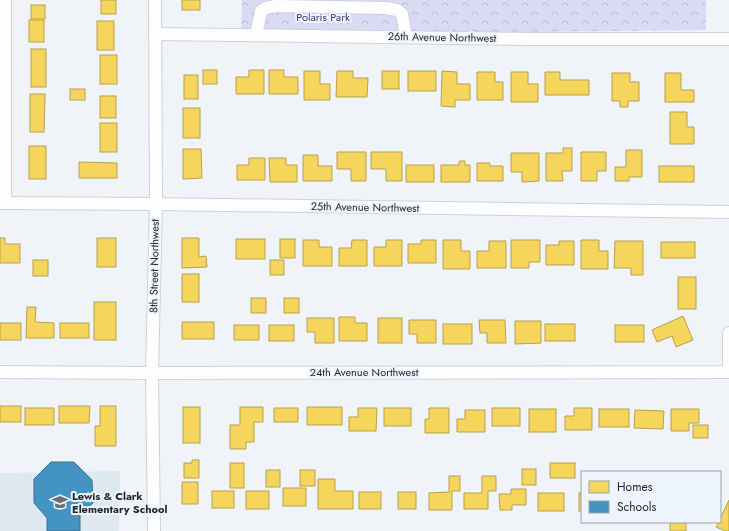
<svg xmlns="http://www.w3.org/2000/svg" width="729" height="531" font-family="Jost,sans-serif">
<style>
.built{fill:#dee8f1}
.park{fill:url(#park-crowns)}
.homes{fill:#f6d55c;stroke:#b6a14e}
.schools{fill:#4393c3;stroke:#397396}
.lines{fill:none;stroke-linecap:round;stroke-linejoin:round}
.minor-casing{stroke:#ccd2d7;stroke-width:14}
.minor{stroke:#fdfdfe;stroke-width:12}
.labels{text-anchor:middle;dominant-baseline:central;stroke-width:4;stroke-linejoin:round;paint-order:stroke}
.park-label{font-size:11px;fill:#443575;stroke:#edf4fb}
.street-label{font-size:11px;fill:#21272d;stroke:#edf4fb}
.poi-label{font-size:11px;font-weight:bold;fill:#21272d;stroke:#edf4fb;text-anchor:start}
</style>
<defs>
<pattern id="park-crowns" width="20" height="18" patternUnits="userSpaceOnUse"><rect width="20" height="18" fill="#dbdaf5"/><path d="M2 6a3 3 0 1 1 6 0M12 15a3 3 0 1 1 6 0" fill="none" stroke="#bcbbd2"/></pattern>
</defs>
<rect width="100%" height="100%" fill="#f0f4f8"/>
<polygon class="built" points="120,471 119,531 0,531 0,473"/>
<polygon class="park" points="242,0 706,0 706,30 241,35"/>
<g class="homes">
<rect x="101" y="0" width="15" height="14"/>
<rect x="182" y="0" width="18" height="10"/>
<rect x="31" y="5" width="14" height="14"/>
<rect x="29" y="20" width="15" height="22"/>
<rect x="97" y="21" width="17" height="29"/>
<rect x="31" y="49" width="15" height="38"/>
<rect x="100" y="55" width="17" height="29"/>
<rect x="203" y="70" width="14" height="14"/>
<polygon points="249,70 264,70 264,94 236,94 236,77 249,77"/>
<polygon points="269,70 284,70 284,77 298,77 298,94 269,94"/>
<polygon points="304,71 320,71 320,84 330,84 330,100 304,100"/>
<polygon points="337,71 353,71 353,78 368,78 367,97 336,97"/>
<rect x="382" y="71" width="17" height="18"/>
<rect x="408" y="71" width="28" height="20"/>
<polygon points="442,71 457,72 457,84 470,84 470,100 455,100 455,107 441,106"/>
<polygon points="477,72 495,72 495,82 503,82 503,100 477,100"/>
<polygon points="511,72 528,72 528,84 538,84 538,102 511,102"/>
<polygon points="545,72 560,72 560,80 589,80 589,95 545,95"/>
<polygon points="612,73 630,73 630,82 639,82 639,101 628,101 628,107 620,107 620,101 612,101"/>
<polygon points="665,73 681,73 681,90 694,90 694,102 665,102"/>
<rect x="184" y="75" width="14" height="24"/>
<rect x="70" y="89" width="15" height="11"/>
<polygon points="30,94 45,94 44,132 30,132"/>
<rect x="100" y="96" width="16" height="22"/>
<rect x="183" y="108" width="17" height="30"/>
<polygon points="670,112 687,112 687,127 694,127 694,144 670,144"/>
<rect x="100" y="123" width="17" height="29"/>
<rect x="29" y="146" width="17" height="33"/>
<polygon points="563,148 572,148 572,171 562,171 563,181 546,181 546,153 563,153"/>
<polygon points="183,149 201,149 202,178 183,179"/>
<polygon points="626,150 642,150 642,177 629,177 629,181 615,181 615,167 626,167"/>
<polygon points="337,152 366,152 366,181 351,181 351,169 337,169"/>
<polygon points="371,152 402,152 402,181 386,181 386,169 371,169"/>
<polygon points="581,152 606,152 606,171 597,171 597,181 581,181"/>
<polygon points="511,153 539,153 539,181 522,182 522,172 511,172"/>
<polygon points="303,155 318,155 318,166 332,166 332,181 303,181"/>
<polygon points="249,158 265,158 265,180 237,180 237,165 249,165"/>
<polygon points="269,158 286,158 286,165 297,165 297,182 270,182"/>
<polygon points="459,161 465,161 465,165 470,165 470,182 441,182 441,165 459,165"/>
<polygon points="79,162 117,163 117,178 79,178"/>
<polygon points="477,163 490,163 490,166 503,166 503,181 477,181"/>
<rect x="406" y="165" width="28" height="17"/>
<rect x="659" y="166" width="35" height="16"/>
<polygon points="0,238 5,238 5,244 20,244 20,263 0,263"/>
<rect x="97" y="238" width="19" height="29"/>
<polygon points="182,238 199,238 199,257 206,256 207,267 182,268"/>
<rect x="236" y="239" width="29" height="20"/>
<rect x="280" y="239" width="15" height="19"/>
<polygon points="303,240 319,240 319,247 332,247 332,266 303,266"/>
<polygon points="352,240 367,240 367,266 339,266 339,248 351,248"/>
<polygon points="386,240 402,240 402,266 374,266 374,247 386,247"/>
<polygon points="421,240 436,240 436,263 408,263 408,244 421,244"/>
<polygon points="443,240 461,240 461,251 470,251 470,269 443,269"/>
<polygon points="511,240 540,240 540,262 529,262 529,268 511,268"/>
<polygon points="581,240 599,240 599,251 608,251 608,269 581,269"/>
<polygon points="489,241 506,241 506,268 477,268 477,251 489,251"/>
<polygon points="559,241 574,241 574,265 546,265 546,245 559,245"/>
<polygon points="615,241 643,241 643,275 631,275 631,268 614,268"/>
<rect x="661" y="242" width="34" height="16"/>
<rect x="33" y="260" width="15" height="16"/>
<rect x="270" y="260" width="14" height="15"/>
<rect x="182" y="274" width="17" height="28"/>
<rect x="678" y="277" width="18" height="32"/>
<rect x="251" y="298" width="15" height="15"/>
<rect x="284" y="298" width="15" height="15"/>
<rect x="94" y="302" width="22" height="38"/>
<polygon points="27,307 36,307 35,322 54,323 54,338 26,338"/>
<polygon points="683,316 693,340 676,347 672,336 657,342 652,330"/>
<polygon points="339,317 355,317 355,323 367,323 367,341 339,341"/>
<polygon points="307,318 334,318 334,343 315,343 315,332 307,332"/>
<rect x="378" y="318" width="24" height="25"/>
<polygon points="409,320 436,320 436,343 417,343 417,334 409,334"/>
<polygon points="479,320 505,320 506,343 487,343 487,333 480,333"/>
<polygon points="515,321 541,321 541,343 515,344"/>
<rect x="182" y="322" width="32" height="17"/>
<rect x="0" y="323" width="21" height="17"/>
<rect x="60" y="323" width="29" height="15"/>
<rect x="443" y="324" width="29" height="20"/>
<rect x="545" y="324" width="30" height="17"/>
<rect x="234" y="325" width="25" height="15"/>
<rect x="269" y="325" width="25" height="16"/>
<rect x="615" y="325" width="29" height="17"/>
<rect x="0" y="406" width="21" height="16"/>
<polygon points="59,406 90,406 89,423 59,423"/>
<polygon points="100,406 116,406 116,446 95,446 95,426 100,426"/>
<rect x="183" y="407" width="17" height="36"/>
<polygon points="240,407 263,407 263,422 254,422 254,442 246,442 246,449 230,449 230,425 240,425"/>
<rect x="307" y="407" width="35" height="18"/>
<rect x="25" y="408" width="29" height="17"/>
<rect x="274" y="408" width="24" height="14"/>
<polygon points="358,408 377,408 376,431 349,431 349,417 358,417"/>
<rect x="384" y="408" width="27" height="18"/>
<polygon points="429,408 449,408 449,433 425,433 425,419 429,419"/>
<rect x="492" y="408" width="28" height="18"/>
<polygon points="574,408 592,408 592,430 565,430 565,416 574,416"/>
<rect x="529" y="409" width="27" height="23"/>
<rect x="599" y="409" width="30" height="18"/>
<polygon points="671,409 699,409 699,423 689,423 689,431 671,431"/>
<polygon points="465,410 485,410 485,432 457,432 457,419 465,419"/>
<polygon points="635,410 664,411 663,429 634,428"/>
<rect x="693" y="425" width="15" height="13"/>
<polygon points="192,460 199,460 199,478 184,478 184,463 192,463"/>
<rect x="230" y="463" width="14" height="25"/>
<rect x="550" y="463" width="25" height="15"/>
<rect x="522" y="469" width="14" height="16"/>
<rect x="266" y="470" width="14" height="17"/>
<rect x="300" y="470" width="15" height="16"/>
<polygon points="449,476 460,476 460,491 452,491 452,510 429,510 429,493 449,492"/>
<polygon points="482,476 496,476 496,491 488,491 488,509 464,509 464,493 482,493"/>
<polygon points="318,479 335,479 335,491 353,491 353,509 318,509"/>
<rect x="182" y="482" width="16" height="22"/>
<rect x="283" y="488" width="23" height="18"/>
<polygon points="511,489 526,489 526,505 512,505 512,510 500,510 499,494 511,494"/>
<rect x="212" y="491" width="22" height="17"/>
<rect x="246" y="491" width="23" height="18"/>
<rect x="359" y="492" width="22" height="17"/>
<rect x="398" y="492" width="18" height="17"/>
<rect x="538" y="493" width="26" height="18"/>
<rect x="579" y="493" width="3" height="18"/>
<polygon points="729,500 729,531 725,531 716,527 719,522 720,522 720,519"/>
<rect x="670" y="522" width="16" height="9"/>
</g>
<polygon class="schools" points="51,462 74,462 92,480 93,503 80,515 80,531 47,531 47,518 34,503 34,479"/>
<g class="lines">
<defs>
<g id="minor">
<polyline points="155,34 532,39 729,39"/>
<polyline points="256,35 261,11 266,8 276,6 386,8 397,10 402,14 406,37"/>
<polyline points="0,203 156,204 729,212"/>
<polyline points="5,203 5,0"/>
<polyline points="0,372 152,373 729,372 729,333"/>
<polyline points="154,531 152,373 156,204 155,0"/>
</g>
</defs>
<use href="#minor" class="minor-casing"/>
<use href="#minor" class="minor"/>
</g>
<defs>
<symbol id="school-bare" viewBox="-9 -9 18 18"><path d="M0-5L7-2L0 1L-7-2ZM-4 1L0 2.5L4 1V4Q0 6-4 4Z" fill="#696f74" stroke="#edf4fb" stroke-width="2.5" paint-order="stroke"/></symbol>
</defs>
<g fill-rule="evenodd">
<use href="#school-bare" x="49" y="491" width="22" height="22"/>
</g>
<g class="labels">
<g class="park-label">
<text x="323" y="17">Polaris Park</text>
</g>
<g class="street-label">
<text transform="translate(442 37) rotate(1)">26th Avenue Northwest</text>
<text transform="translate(365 207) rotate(1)">25th Avenue Northwest</text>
<text transform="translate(154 266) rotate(-89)">8th Street Northwest</text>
<text x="364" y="372">24th Avenue Northwest</text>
</g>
<g class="poi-label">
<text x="72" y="496">Lewis &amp; Clark<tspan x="72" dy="13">Elementary School</tspan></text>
</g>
</g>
<rect x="581" y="471" width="140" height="52" fill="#edf4fb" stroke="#9ba2a9"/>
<rect x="589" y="481" width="20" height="12" fill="#f6d55c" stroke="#9ba2a9"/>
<text x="617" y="491" font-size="12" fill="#21272d">Homes</text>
<rect x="589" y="501" width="20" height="12" fill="#4393c3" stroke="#9ba2a9"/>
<text x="617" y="511" font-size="12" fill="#21272d">Schools</text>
</svg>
